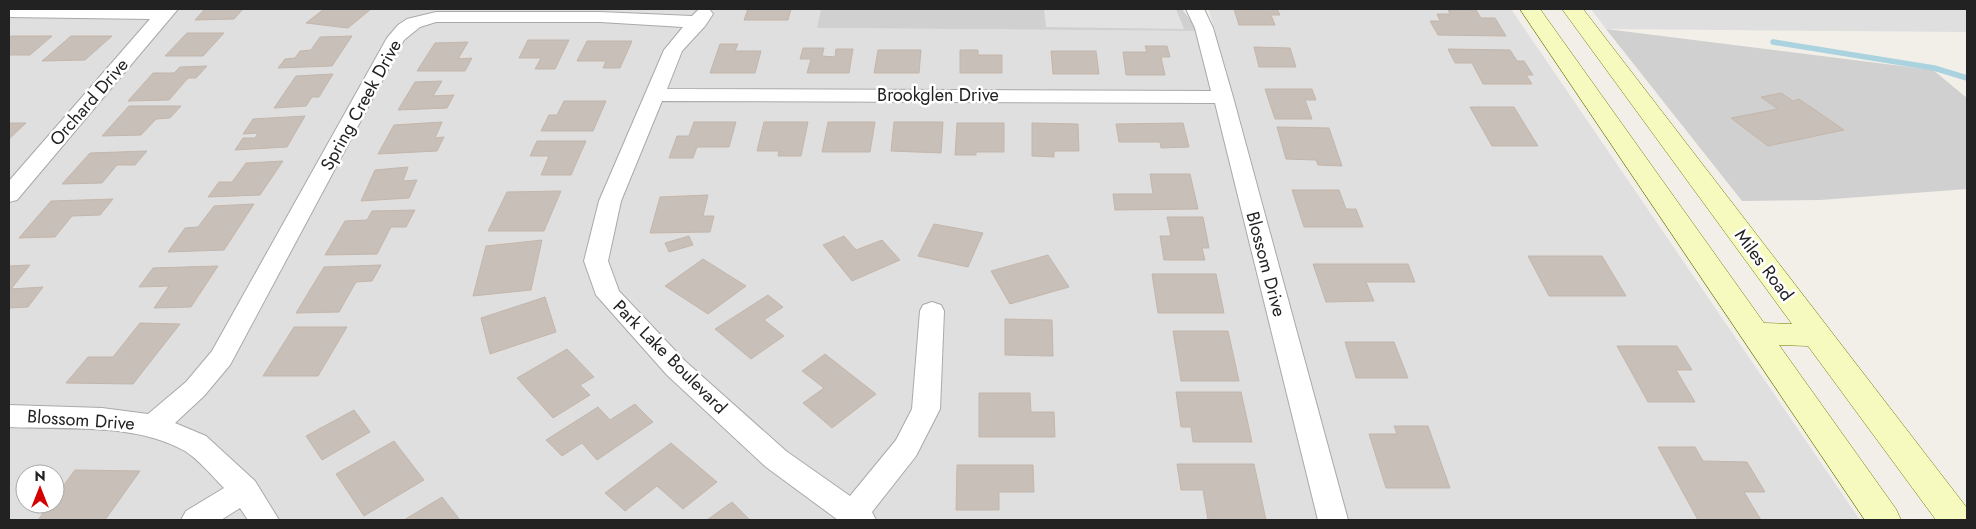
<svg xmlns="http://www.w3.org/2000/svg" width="1976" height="529" font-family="Jost,sans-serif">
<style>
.residential{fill:#e0dfdf;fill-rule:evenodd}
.religious{fill:#d0d0d0}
.parking{fill:#e2e2e2}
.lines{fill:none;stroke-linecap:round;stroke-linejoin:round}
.stream{stroke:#aad3df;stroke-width:5.5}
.building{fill:#c7bfb8;stroke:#c4b6ab}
.street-casing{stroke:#a9a9a9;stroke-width:2}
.secondary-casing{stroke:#707d05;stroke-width:1}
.street{fill:#fff;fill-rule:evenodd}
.secondary{fill:#f7fabf;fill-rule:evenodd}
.labels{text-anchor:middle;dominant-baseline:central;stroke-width:5;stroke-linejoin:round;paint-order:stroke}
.street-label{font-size:18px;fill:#222;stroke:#fff}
</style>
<rect width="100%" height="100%" fill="#f2efe9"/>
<g class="residential">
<path d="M 9,9 L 821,9 L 817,28 L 1215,31 L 1208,9 L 1511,9 L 1860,520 L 9,520 ZM 25,474 L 55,474 L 55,504 L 25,504 Z"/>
<polygon points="1591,9 1967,9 1967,32 1606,29"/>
</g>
<g class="religious">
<polygon points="821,9 1182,9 1199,31 817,28"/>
<polygon points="1606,29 1933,70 1967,98 1967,189 1820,200 1742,201"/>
</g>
<polygon class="parking" points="1044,9 1176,9 1184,29 1046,27"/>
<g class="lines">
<polyline class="stream" points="1773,42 1934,68 1967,78"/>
</g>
<g class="building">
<polygon points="205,9 243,9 234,19 195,20"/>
<polygon points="324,9 371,9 348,28 306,23"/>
<polygon points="748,9 791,9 788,20 744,20"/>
<polygon points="1234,9 1277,9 1280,15 1271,15 1275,25 1239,25"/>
<polygon points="1448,10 1476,10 1481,18 1495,18 1506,36 1438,35 1430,21 1440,21 1437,14 1450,14"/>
<polygon points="187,33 224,33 203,56 165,56"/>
<polygon points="11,36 52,36 30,55 9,55 9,38"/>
<polygon points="71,36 112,36 85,60 42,61"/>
<polygon points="352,36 332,66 278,68 285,59 295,58 300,51 311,50 320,37"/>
<polygon points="528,40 569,40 555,69 535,69 541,58 519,58"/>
<polygon points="587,41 632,41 620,68 603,68 606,61 577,61"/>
<polygon points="468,42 458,59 472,58 465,71 417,71 435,43"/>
<polygon points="720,44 738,44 735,51 761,51 755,73 710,73"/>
<polygon points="1145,46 1167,46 1170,57 1161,57 1165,75 1126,75 1123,52 1147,52"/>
<polygon points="1254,47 1290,48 1296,67 1259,67"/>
<polygon points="803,48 824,48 822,56 835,57 836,49 853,49 849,73 807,73 811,59 800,59"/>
<polygon points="1448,49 1510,50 1517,61 1524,61 1533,75 1526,75 1532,84 1483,84 1472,63 1455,63"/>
<polygon points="878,50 921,50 919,73 874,73"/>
<polygon points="960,50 978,50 978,55 1002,55 1002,73 960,73"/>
<polygon points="1051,51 1096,51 1099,74 1053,74"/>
<polygon points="207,66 196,78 188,78 169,100 128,101 153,73 174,73 180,67"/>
<polygon points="333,74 319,97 312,97 306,106 274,108 296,76"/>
<polygon points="442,81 433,96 454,95 447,108 398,110 415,82"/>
<polygon points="1265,89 1312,89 1316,100 1305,100 1312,119 1275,119"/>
<polygon points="1781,93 1793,101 1799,99 1844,130 1768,146 1731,118 1778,109 1761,97"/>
<polygon points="564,101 606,101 593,131 541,131 549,115 557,115"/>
<polygon points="129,106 181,106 170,118 156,119 141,135 102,136"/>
<polygon points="1470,107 1514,107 1538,146 1492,146"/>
<polygon points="305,116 287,147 235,150 243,138 255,138 258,133 243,134 253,119"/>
<polygon points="442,122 435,138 444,137 437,151 378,154 394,125"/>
<polygon points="694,122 736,122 729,147 697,147 693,158 669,158 677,136 689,136"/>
<polygon points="764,122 808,122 801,156 778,156 779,151 757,151"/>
<polygon points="828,122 875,122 870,152 822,152"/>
<polygon points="894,122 943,122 941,153 891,151"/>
<polygon points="9,123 26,123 9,139"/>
<polygon points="957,123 1004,123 1004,152 976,152 976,155 955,155"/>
<polygon points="1032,123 1078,124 1079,151 1054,151 1054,157 1032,156"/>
<polygon points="1183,123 1189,147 1161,148 1160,142 1119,142 1116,124"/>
<polygon points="1277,127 1329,128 1342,166 1318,165 1316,160 1286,159"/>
<polygon points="537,141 586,141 571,175 541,175 549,156 530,156"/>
<polygon points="147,151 135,165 117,165 102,183 62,184 90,153"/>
<polygon points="283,161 260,195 208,197 219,182 232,182 246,163"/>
<polygon points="408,167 403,181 417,180 409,198 361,201 375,170"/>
<polygon points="1150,174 1190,174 1198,209 1115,210 1113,194 1153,194"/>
<polygon points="1292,190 1339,190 1346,209 1356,209 1363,227 1304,227"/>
<polygon points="561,191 544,231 488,231 507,192"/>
<polygon points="708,195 703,216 714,216 710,232 650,233 660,197"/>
<polygon points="113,199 100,215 72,216 55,237 19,238 51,201"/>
<polygon points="254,204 224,250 168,252 185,228 198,227 214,206"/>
<polygon points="415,210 406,227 391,227 377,254 325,255 345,221 367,220 372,211"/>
<polygon points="1167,217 1203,217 1209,248 1202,248 1205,260 1164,260 1160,236 1171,236"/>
<polygon points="934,224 983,233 968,267 918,256"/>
<polygon points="689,236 693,245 669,252 665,243"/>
<polygon points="844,236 856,250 882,240 900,260 852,281 823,245"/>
<polygon points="542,240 531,290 473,296 486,246"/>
<polygon points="1048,255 1069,287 1010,304 991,271"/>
<polygon points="1528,256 1602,256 1626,296 1549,296"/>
<polygon points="703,259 746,286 708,314 665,286"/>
<polygon points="1313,264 1408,264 1415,282 1366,282 1374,301 1326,302"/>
<polygon points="30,265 11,289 43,287 28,307 9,308 9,266"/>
<polygon points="381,265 372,281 356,282 339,312 296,313 324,267"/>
<polygon points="218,266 191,307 154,308 169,286 139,287 153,268"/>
<polygon points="1152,274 1216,274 1224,313 1158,313"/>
<polygon points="768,295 783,307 764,320 784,336 751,359 715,329"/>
<polygon points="545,297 556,332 490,354 481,318"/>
<polygon points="1005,319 1052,320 1053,356 1005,355"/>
<polygon points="140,323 180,324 133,384 66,383 88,357 113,357"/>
<polygon points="294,327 347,327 318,376 263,376"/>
<polygon points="1173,331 1228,331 1239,381 1181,381"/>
<polygon points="1345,342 1394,342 1408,378 1356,378"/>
<polygon points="1617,346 1677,346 1692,370 1676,370 1695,402 1648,402"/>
<polygon points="567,349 594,377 580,385 590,395 553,418 517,378"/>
<polygon points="825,354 876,394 832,428 803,403 824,388 802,371"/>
<polygon points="1176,392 1241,392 1252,442 1193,442 1191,427 1181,427"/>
<polygon points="979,393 1030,393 1031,412 1054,412 1055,437 979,437"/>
<polygon points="635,404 653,422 597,460 582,443 562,456 546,440 598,407 610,420"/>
<polygon points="354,410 370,432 322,460 306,436"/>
<polygon points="1394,426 1428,426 1450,488 1386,488 1369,434 1397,434"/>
<polygon points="394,441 424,480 364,516 336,474"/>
<polygon points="671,443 717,482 683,509 657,486 625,511 605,493"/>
<polygon points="1658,447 1695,447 1703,461 1747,462 1765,492 1744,492 1761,520 1698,520"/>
<polygon points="1177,464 1254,464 1266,520 1208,520 1203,490 1181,490"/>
<polygon points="957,465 1033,465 1034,492 999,492 999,510 956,510"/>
<polygon points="75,470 140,471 105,520 38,520 50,504 55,504 55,497"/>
<polygon points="442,497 460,520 404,520"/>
<polygon points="732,502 750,520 707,520"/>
</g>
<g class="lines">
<defs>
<g id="street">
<polygon points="9,9 178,9 17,200 9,202 9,181 150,19 9,17"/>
<path d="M 705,9 L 710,10 L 713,14 L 705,26 L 682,51 L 667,89 L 1211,91 L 1195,28 L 1186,9 L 1204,9 L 1213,28 L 1233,97 L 1348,520 L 1318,520 L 1215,103 L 662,101 L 621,201 L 608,261 L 619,291 L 685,361 L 786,451 L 850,496 L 896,440 L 912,409 L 920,311 L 923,305 L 932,302 L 941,305 L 944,311 L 940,409 L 916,456 L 872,512 L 876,520 L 838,520 L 766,467 L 667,375 L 596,295 L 584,261 L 599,201 L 664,50 L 683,27 L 600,22 L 436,22 L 420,27 L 404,40 L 230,365 L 204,396 L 175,423 L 206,436 L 255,481 L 279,520 L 248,520 L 240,508 L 221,520 L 181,520 L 186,511 L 224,488 C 213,477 198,459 185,451 C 133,422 66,430 9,427 L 9,405 L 102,408 L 148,414 L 186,382 L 212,351 L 387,38 L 398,25 L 407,19 L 436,12 L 600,12 L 692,16 L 698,10 Z"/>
</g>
<polygon id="secondary" points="1520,9 1540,9 1764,323 1792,324 1562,9 1583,9 1967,508 1967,520 1936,520 1808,346 1779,345 1896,509 1901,520 1865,520"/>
</defs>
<use href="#street" class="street-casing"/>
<use href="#secondary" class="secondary-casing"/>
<use href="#street" class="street"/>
<use href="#secondary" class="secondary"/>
</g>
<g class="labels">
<g class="street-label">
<text x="938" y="95">Brookglen Drive</text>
<text transform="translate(89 102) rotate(-49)">Orchard Drive</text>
<text transform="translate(361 105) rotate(-61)">Spring Creek Drive</text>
<text transform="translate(1266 264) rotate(75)">Blossom Drive</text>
<text transform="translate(1764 265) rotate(53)">Miles Road</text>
<text transform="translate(670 357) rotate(45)">Park Lake Boulevard</text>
<text transform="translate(81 420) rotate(4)">Blossom Drive</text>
</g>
</g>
<rect width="1976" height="529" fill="none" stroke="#222222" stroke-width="20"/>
<g transform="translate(40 489)"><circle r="24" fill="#ffffff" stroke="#a7a7a7"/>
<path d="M0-4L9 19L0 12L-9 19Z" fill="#d40000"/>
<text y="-8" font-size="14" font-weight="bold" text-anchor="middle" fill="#222222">N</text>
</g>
</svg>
